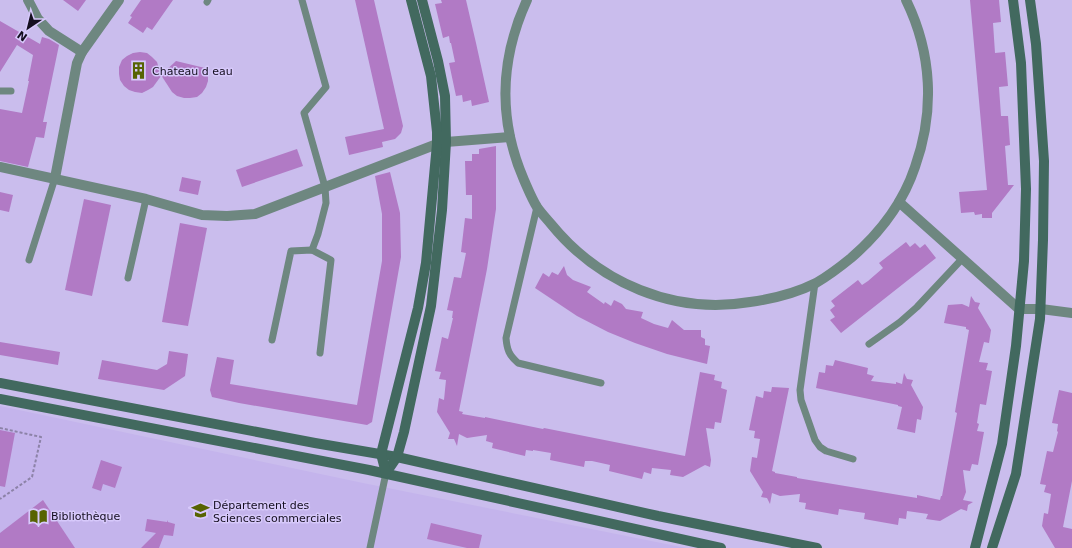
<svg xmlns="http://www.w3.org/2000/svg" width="1072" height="548" font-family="'DejaVu Sans',sans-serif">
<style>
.built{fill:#c4b4ec}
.building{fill:#b17ac5}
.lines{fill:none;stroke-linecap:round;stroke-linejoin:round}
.path{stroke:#8c82a7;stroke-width:2;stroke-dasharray:3 2;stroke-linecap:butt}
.service{stroke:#6e8780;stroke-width:7}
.minor{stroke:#6e8780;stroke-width:10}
.secondary{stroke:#42695f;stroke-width:10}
.labels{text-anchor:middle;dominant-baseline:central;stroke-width:3;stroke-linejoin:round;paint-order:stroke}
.poi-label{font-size:11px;fill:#140e1f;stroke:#d7c9fb;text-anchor:start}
</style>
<rect width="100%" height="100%" fill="#cabded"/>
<polygon class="built" points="0,406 363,483 686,548 0,548"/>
<g class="building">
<polygon points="63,0 86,0 78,11"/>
<polygon points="141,0 173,0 152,30 147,27 143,33 128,23 132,17 130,16"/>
<polygon points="355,0 374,0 403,126 401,133 395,139 382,142 383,147 349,155 345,137 384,129"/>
<polygon points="441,0 466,0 476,43 489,102 472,106 471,100 463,102 462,95 456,96 449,63 455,62 451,43 450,43 449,36 443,38 435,4 442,3"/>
<polygon points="970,0 999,0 1001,22 993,23 995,53 1005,52 1008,86 999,87 1001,116 1008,116 1010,145 1005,146 1008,185 1014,185 992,213 992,218 982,218 982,214 975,215 974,212 961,213 959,192 987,190"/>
<polygon points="0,21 40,44 42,37 49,39 59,45 43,122 47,122 44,138 36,137 28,167 0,161 0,109 22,113 29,81 28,81 33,55 17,45 0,72"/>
<polygon points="140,52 147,53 152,57 157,62 161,76 153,87 148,90 142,93 135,92 129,90 124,86 120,80 119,74 119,67 122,60 127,56 133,53"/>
<polygon points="176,61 205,68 208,75 208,81 206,87 202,93 197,97 190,98 184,98 177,96 172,92 161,75"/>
<polygon points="496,146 496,209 487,269 459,411 463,412 462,414 485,418 485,417 543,429 544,428 685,456 700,372 715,375 714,380 722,382 721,388 727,390 721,423 715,422 714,429 706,428 711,460 710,467 705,465 683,477 670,475 671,470 652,468 651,474 644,472 642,479 609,471 610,465 592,461 585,461 584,467 550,460 551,453 533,450 533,451 526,450 525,456 492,448 493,443 486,441 487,435 467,438 459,434 457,446 454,439 448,439 450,433 437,412 439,398 444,400 446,380 439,379 441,372 435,371 442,337 448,339 453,318 452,318 453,311 447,310 454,277 461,278 466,253 461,252 465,218 472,219 472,195 466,195 465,161 472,161 472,154 479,154 479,149"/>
<polygon points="297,149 303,166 242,187 236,170"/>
<polygon points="390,172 400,213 401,257 372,422 367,425 239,403 212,397 210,390 217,357 234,360 230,384 357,405 382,261 382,214 375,176"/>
<polygon points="182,177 201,181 198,195 179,191"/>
<polygon points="0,192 13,195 9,212 0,210"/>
<polygon points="84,199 111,205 92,296 65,290"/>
<polygon points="180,223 207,228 188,326 162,322"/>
<polygon points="906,242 910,247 915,243 920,248 925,244 936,258 841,333 830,320 835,317 830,310 835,306 831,301 858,280 862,285 868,281 883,268 879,263"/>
<polygon points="564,266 567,275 573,280 591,287 587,292 604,304 605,302 611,306 614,300 622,304 626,309 643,312 641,318 654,324 668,328 672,320 684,330 701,330 701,337 705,339 705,345 710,346 707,364 667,354 635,343 608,332 577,316 535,288 543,273 549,277 552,272 558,275"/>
<polygon points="971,296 975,302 980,303 978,308 991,330 989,343 984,342 979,362 988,363 986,370 992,371 986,405 980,404 977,423 979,424 977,431 984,432 978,465 972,464 970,471 963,470 966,492 963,500 973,502 968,505 967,511 961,509 940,521 926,519 928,514 907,511 906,519 899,518 898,525 864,519 865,513 858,512 839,509 838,515 805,509 806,503 799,502 800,494 780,496 772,493 770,504 767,498 761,497 763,492 750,471 752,457 757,458 760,439 754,438 755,431 749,430 756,396 763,398 764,391 771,392 772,387 789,388 772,471 775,472 775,473 797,477 797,478 917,498 917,495 940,500 941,496 942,496 957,413 955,412 969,330 966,329 966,327 944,323 948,305 962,304 969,307"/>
<polygon points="0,342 60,352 58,365 0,355"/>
<polygon points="169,351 188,354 185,376 164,390 98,379 102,360 157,370 167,364"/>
<polygon points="835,360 868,368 867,374 874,376 871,381 896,384 896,382 902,384 904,373 907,379 913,380 911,385 923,407 921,420 917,419 915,433 897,429 902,407 898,406 898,405 816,388 819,372 825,373 826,365 833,366"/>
<polygon points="1059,390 1072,393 1072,481 1063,527 1072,529 1072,548 1055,548 1042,526 1044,513 1048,514 1051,494 1044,492 1046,485 1040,484 1047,451 1053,452 1058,432 1057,431 1058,424 1052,423"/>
<polygon points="0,430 15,433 5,487 0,486"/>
<polygon points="101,460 122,467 115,488 103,484 101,491 92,488"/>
<polygon points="43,500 75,548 0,548 0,533"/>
<polygon points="147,519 167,522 168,520 168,522 175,524 173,536 164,535 159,548 141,548 156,533 145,531"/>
<polygon points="431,523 482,535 479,548 467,548 427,539"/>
</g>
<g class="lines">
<polyline class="path" points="0,428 41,437 32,477 0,499"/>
<g class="service">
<polyline points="302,0 326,87 304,113 325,187 326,203 318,234 312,250"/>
<polyline points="207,2 208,0"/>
<polyline points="0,91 11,91"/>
<path d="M 537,207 L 506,338 C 507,350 509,355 518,363 L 601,383"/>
<polyline points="29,260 55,178"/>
<polyline points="128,278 146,199"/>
<polyline points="815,283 800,390 801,400 815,440 820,447 826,451 853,459"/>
<polyline points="272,340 291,251 312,250 331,260 320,353"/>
<polyline points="869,344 900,322 917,307 962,259"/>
<polyline points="370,548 386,473"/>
</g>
<g class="minor">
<polyline points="28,0 38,19 49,31 82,52"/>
<path d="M 527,0 C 500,59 498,120 524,180 C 528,189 532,199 537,207 C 541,213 546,218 551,224 C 599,283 674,315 750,302 C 772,299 796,293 816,283 C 828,276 840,267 851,258 C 880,233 903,203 915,167 C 935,111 932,53 906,0"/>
<polyline points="0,167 146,199 202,215 227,216 255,214 437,144 446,142 510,137"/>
<polyline points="55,178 77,63 82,52 119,0"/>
<polyline points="899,202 1019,309 1041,309 1072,313"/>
</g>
<g class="secondary">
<polyline points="0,383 315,443 397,457 658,516 817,548"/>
<polyline points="0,399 369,470 721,548"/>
<polyline points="386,473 397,457 404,432 431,306 442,210 446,142 445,96 438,61 422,0"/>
<polyline points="386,473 381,454 418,308 426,263 437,144 437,132 431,76 411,0"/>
<polyline points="975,548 1002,444 1016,346 1024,261 1026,189 1021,63 1013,0"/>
<polyline points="992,548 1016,474 1040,319 1043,240 1044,161 1036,44 1030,0"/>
</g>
</g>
<defs>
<symbol id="building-bare" viewBox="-9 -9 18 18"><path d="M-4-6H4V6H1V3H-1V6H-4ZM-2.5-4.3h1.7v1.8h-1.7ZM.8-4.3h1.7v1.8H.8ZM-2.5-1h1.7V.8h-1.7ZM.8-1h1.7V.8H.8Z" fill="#576302" stroke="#d7c9fb" stroke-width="2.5" paint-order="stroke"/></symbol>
<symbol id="university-bare" viewBox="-9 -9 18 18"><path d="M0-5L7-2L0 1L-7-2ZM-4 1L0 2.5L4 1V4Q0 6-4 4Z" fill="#576302" stroke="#d7c9fb" stroke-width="2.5" paint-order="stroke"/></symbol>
<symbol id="library-bare" viewBox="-9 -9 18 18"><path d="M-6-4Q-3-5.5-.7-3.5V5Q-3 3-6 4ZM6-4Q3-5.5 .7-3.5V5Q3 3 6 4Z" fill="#576302" stroke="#d7c9fb" stroke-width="2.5" paint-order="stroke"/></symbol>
</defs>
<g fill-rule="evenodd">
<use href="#building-bare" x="126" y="58" width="25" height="25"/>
<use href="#university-bare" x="188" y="498" width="25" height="25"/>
<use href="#library-bare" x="26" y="504" width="25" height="25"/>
</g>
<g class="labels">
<g class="poi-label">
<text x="152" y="71">Chateau d eau</text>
<text x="213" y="505">Département des<tspan x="213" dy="13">Sciences commerciales</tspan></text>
<text x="51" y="516">Bibliothèque</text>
</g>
</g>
<g transform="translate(28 28) rotate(215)" stroke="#d7c9fb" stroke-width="3" paint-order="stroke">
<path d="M0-3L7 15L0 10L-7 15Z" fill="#140e1f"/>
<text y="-6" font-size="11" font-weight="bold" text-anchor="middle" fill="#140e1f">N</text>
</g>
</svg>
